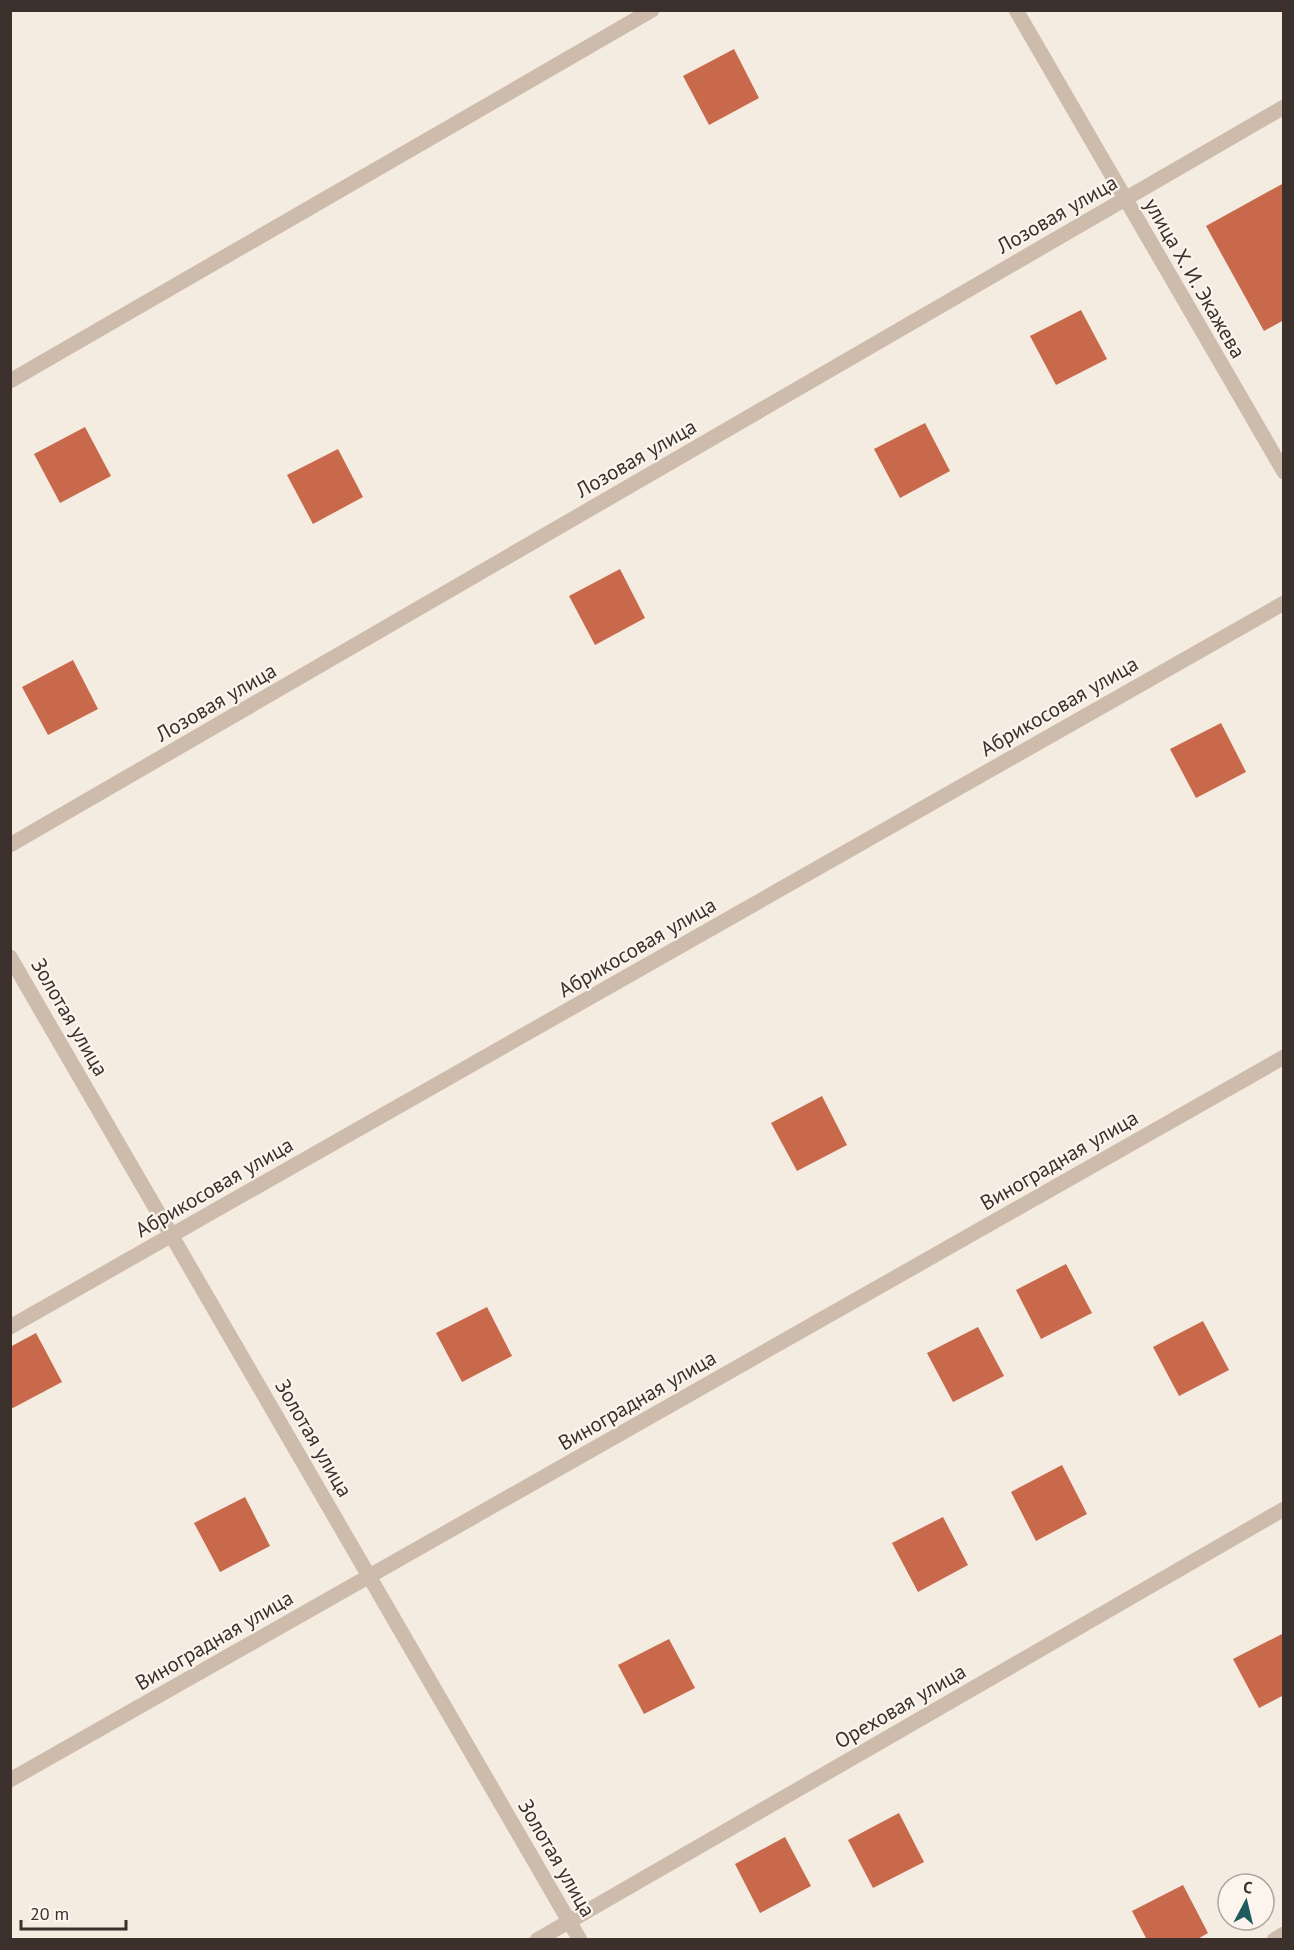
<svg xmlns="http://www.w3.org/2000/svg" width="1294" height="1950" font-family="'PT Sans',sans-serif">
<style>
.building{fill:#c8694b}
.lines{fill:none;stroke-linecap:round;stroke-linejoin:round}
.minor{stroke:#cdbbac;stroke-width:15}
.labels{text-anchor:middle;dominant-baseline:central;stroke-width:4.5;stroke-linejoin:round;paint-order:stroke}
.street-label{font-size:21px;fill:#3b302b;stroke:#fbf5ee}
</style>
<rect width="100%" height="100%" fill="#f4ebe1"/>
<g class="building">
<polygon points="734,49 759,98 709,125 683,76"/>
<polygon points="1284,183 1284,320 1264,331 1206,226"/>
<polygon points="1081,310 1107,359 1056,385 1030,336"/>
<polygon points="925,423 950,471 900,498 874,449"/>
<polygon points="85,427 111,476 60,503 34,454"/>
<polygon points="338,449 363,497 313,524 287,475"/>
<polygon points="620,569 645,618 595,645 569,596"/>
<polygon points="73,660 98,709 48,735 22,687"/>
<polygon points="1221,723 1246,772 1196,798 1170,749"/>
<polygon points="822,1096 847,1145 797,1171 771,1123"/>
<polygon points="1066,1264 1092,1313 1041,1339 1016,1290"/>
<polygon points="487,1307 512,1356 462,1382 436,1333"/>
<polygon points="1203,1321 1229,1370 1179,1396 1153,1347"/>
<polygon points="978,1327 1004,1376 953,1402 927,1353"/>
<polygon points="36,1333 62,1382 11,1409 10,1347"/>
<polygon points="1062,1465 1087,1514 1036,1541 1011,1492"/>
<polygon points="245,1497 270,1546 220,1572 194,1523"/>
<polygon points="943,1517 968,1565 918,1592 892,1543"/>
<polygon points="1284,1633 1284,1695 1259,1708 1233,1659"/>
<polygon points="669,1639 695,1688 644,1714 618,1665"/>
<polygon points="899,1813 924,1862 873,1888 848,1840"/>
<polygon points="785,1837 811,1886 760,1913 735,1864"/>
<polygon points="1183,1885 1208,1933 1196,1940 1147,1940 1132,1911"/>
</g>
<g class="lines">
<g class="minor">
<polyline points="1016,10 1284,472"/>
<polyline points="10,381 652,10"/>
<polyline points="10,845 1284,107"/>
<polyline points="10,957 580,1940"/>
<polyline points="10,1327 1284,603"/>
<polyline points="10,1780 1284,1057"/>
<polyline points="537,1940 1284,1509"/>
<polyline points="1274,1940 1284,1934"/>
</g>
</g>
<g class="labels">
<g class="street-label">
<text transform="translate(1057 214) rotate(-30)">Лозовая улица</text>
<text transform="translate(1195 278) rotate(60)">улица Х. И. Экажева</text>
<text transform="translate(636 458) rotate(-30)">Лозовая улица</text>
<text transform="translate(216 702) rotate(-30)">Лозовая улица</text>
<text transform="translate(1059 706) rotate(-30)">Абрикосовая улица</text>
<text transform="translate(637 947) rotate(-30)">Абрикосовая улица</text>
<text transform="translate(70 1017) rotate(60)">Золотая улица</text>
<text transform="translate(1059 1160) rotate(-30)">Виноградная улица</text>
<text transform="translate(214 1187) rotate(-30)">Абрикосовая улица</text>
<text transform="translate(637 1400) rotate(-30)">Виноградная улица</text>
<text transform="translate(314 1438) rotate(60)">Золотая улица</text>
<text transform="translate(214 1640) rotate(-30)">Виноградная улица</text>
<text transform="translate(900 1706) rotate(-30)">Ореховая улица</text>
<text transform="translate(557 1858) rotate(60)">Золотая улица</text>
</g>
</g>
<rect width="1294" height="1950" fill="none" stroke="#3b302b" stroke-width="24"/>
<g transform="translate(1246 1902) rotate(7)"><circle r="28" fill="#fbf5ee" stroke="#aea6a0" stroke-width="1.5"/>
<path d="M0-4.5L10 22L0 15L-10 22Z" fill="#1f5a5e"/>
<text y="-9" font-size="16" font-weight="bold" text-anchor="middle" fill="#3b302b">С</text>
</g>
<path d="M21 1920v9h105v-9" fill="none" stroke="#3b302b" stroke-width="3"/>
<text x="30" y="1920" font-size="18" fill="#3b302b" stroke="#fbf5ee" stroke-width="4.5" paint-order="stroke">20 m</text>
</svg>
